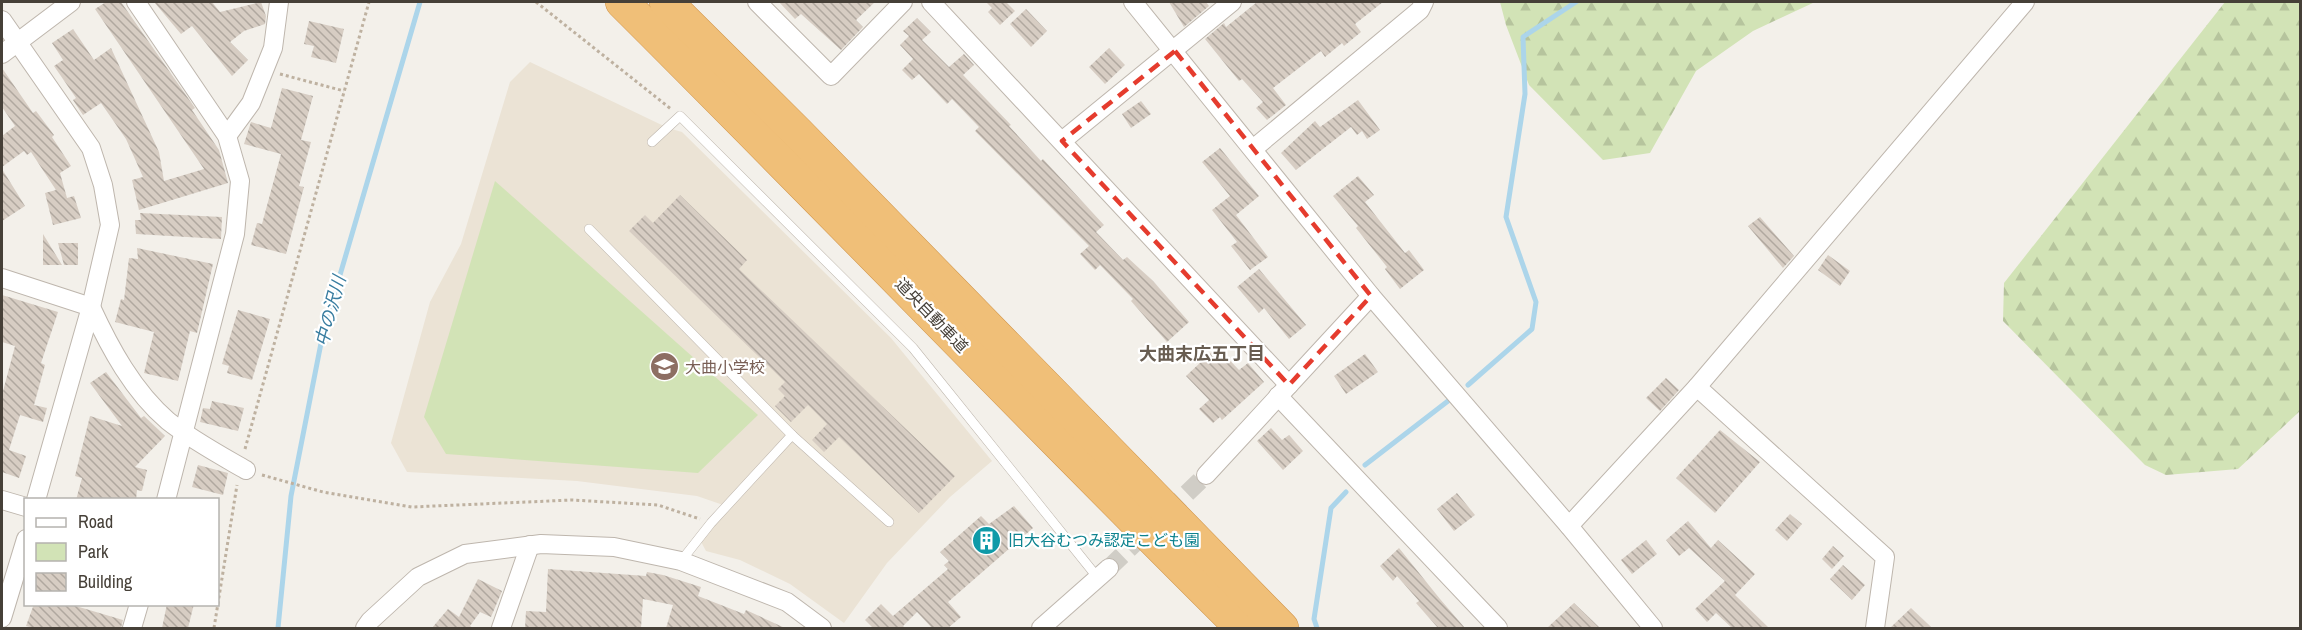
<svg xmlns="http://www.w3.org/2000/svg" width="2302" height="630" font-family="'Archivo Narrow','Noto Sans JP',sans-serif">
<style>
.education{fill:#ebe3d5}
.green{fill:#d2e3b6}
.forest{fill:url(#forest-firs)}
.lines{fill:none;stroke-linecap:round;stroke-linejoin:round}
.stream{stroke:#acd5ea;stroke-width:5}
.building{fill:url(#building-back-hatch)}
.street-tunnel{stroke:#d0cdc6;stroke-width:18;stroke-dasharray:18 9;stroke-linecap:butt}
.lane-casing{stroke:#beb6ad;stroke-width:10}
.street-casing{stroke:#beb6ad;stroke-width:20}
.highway-casing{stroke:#cf9348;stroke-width:34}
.path{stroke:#beb1a0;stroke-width:3;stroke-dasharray:3 3;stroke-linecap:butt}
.lane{stroke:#fff;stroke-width:9}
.street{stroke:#fff;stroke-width:18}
.highway{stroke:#f0bf78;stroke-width:33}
.marked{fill:none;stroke:#e53c2e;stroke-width:4.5;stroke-dasharray:12 8;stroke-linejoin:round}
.labels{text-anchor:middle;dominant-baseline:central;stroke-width:4.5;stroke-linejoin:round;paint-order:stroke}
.street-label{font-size:16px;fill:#464038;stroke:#fff}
.education-label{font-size:16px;fill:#785e54;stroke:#fff;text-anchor:start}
.culture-label{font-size:16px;fill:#0d838f;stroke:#fff;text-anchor:start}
.water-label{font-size:18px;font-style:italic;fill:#397da0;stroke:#fff}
.neighbourhood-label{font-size:18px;font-weight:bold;fill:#685d51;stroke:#fff}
</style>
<defs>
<pattern id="forest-firs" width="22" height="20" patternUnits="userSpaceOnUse" patternTransform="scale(1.5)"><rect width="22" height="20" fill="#d2e3b6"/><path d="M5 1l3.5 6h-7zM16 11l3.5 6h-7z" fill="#b6c49d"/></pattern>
<pattern id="building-back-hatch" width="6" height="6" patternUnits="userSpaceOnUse" patternTransform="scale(1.5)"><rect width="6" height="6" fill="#d7cdc3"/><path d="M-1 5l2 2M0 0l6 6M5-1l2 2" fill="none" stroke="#b0a89f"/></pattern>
</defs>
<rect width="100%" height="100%" fill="#f3f0ea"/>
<polygon class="education" points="530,62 668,128 682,132 891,338 992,461 950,497 887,563 844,623 790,584 740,560 706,551 699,538 729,507 697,496 577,481 407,472 391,443 430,302 461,244 510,82"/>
<polygon class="green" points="495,181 758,415 698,473 446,454 424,417"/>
<g class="forest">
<polygon points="1500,2 1815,2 1753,31 1696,71 1650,153 1603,160 1529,85 1506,25"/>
<polygon points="2225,2 2300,2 2300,411 2238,469 2166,475 2145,465 2003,321 2004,283"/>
</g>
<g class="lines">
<g class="stream">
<polyline points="1468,385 1532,329 1536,302 1506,217 1525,94 1523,37 1576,2"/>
<polyline points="1365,465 1448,401"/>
<polyline points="278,628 291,496 323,333 420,2"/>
<polyline points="1317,628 1314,619 1331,508 1346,492"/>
</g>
</g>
<g class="building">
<polygon points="106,2 121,2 195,108 192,110 219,150 228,183 139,210 132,180 143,177 126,139 101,103 83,115 73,100 76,98 54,66 63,60 52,43 73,29 94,60 111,48 159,152 164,181 204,169 95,9"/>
<polygon points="154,2 212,2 220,12 261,2 266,16 265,24 244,31 230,42 248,60 232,76 192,26 181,34"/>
<polygon points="779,2 875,2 856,20 863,27 841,50 801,14 795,19"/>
<polygon points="986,2 1006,2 1015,11 1000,25 988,12 992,8"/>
<polygon points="1169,2 1206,2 1209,6 1184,27"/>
<polygon points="1257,2 1383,2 1355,24 1361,32 1344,46 1342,43 1325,57 1321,51 1273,88 1286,105 1267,120 1256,108 1263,102 1242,79 1239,81 1205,39 1224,23 1226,27"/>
<polygon points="1026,9 1047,31 1031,47 1010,24"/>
<polygon points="917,18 931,32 922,40 949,67 964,54 974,65 963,75 1011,125 1009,126 1041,161 1043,159 1104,225 1096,232 1123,260 1127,257 1153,281 1189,322 1167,342 1131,301 1133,299 1100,265 1095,270 1080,254 1089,246 975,131 979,127 952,99 947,104 919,74 912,80 902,70 913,59 900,45 909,36 903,31"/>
<polygon points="309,21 344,29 336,63 311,57 314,46 304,44"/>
<polygon points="1109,48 1125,65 1105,84 1089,67"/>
<polygon points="2,68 33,113 36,111 54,135 52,137 71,166 60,173 67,198 74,196 81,218 53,225 45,193 56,190 31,152 27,155 24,151 2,167 2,136 15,126 2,107"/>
<polygon points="282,88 313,96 301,140 311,142 299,186 304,187 286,254 251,245 257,223 262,224 281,154 244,144 251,122 271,128"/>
<polygon points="1358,100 1380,130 1367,139 1362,131 1357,135 1351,127 1296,170 1281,153 1315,121 1320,127"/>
<polygon points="1141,101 1151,114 1131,128 1122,114"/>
<polygon points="1220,148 1259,196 1236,215 1268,257 1250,270 1231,246 1237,242 1212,210 1230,196 1202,162"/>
<polygon points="2,169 25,206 2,221"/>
<polygon points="1358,176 1374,195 1365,202 1405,253 1409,250 1424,270 1400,289 1385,269 1387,267 1356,228 1358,226 1333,196"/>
<polygon points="680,195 747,260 739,269 955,476 919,513 839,437 824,452 812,440 827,424 808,405 791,422 775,406 785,396 778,389 785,382 629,231 645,215 653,223"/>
<polygon points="140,213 222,217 221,239 136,234 135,220 141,220"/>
<polygon points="1760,217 1794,256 1783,268 1748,226"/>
<polygon points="43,234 62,265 43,265"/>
<polygon points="58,243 78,243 78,265 64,265"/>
<polygon points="137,248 213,264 197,333 190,331 178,381 144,373 154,332 115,322 121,299 124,300 129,258 138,259"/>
<polygon points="1828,255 1850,271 1840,286 1818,270"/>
<polygon points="1259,269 1306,325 1289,339 1264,308 1259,313 1237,287"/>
<polygon points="2,295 58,312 41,363 45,365 34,405 47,408 43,422 20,415 9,450 26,456 19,478 2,472 2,395 15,346 2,342"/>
<polygon points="238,310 270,319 252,380 227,373 229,366 222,364"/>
<polygon points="1217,347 1239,370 1248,363 1264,382 1222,420 1220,417 1213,423 1199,409 1209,400 1186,376"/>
<polygon points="1365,354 1378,372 1346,394 1334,376"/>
<polygon points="106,372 141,418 144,416 165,436 135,467 147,470 142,491 137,490 136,500 76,500 82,478 75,476 90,416 122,426 90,383"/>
<polygon points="1666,378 1679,390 1660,411 1646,398"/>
<polygon points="212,401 244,408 238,431 200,422 203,408 210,409"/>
<polygon points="1271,428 1282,440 1289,435 1303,451 1283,470 1257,441"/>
<polygon points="1720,430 1760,462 1715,513 1676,478"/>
<polygon points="198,465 228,473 223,495 192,487"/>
<polygon points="1457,493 1475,515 1454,531 1437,509"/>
<polygon points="1014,506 1033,528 948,602 961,617 948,628 932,628 917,612 903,626 905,628 873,628 865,620 881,604 893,616 948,569 944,565 949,561 940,552 981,516 989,524"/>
<polygon points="1790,514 1802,524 1787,541 1775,530"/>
<polygon points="1688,521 1711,548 1718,540 1755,574 1735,595 1769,628 1732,628 1716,613 1707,622 1695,609 1725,581 1689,548 1679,556 1666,540"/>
<polygon points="1646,540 1657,554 1632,574 1621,560"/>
<polygon points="1833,546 1844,556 1832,569 1822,559"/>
<polygon points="1399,548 1440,599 1465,628 1438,628 1416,603 1419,601 1397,576 1393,581 1380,566"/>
<polygon points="1843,565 1865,585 1852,600 1830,579"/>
<polygon points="548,569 646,576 647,572 663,575 701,587 698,596 744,614 746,610 785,628 666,628 673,605 643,599 641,628 525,628 526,611 546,612"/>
<polygon points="478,579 502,591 491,617 480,612 470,626 473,628 432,628 448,609 459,617"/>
<polygon points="1574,603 1600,628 1547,628"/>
<polygon points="34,604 69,604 123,620 121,628 34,628 26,626"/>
<polygon points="167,604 194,604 188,628 162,628"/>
<polygon points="1911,608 1932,628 1890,628"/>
</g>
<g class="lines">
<polyline class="street-tunnel" points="1109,568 1206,475"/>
<defs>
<g id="lane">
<polyline points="652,142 680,116 913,348 1098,578"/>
<polyline points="589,229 792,435 711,523 681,561"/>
<polyline points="792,435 889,522"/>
</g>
<g id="street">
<polyline points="136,2 227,136 240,181 235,234 166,500"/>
<polyline points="757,2 831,76 903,2"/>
<polyline points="931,2 1289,385"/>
<polyline points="1133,2 1371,296 1569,526 1653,628"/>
<polyline points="2,20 91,148 103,185 110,225 91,307 36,500"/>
<polyline points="2,54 71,2"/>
<polyline points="227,136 251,103 273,48 279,2"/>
<polyline points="1062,141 1232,2"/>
<polyline points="1253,149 1420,10 1424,2"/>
<path d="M 2,278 L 91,307 C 110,348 133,391 168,421 C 192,440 220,455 246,470"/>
<polyline points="1697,387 1885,557 1875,628"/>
<polyline points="1278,396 1498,628"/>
<polyline points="1206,475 1371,296"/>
<polyline points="2,500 26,507"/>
<polyline points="1569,526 1697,387 2025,2"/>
<polyline points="2,618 26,539"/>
<polyline points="132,628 139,604"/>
<polyline points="365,628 370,621 418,577 465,554 541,544 614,547 681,561 787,602 822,628"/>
<polyline points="501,628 530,545"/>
<polyline points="1041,628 1109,568"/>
</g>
<g id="highway">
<path d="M 622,2 C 830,209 1033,421 1242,628"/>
<polyline points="666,2 797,132 1282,628"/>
</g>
</defs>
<use href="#lane" class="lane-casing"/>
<use href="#street" class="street-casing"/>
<use href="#highway" class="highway-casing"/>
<g class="path">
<polyline points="536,2 671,109"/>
<polyline points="280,74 344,91"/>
<polyline points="245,449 369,2"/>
<polyline points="262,475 323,492 412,507 572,500 658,505 700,519"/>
<polyline points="214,628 237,485"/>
</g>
<use href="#lane" class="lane"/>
<use href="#street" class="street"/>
<use href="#highway" class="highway"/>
</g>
<path class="marked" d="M 1175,51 L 1371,296 L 1289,385 L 1062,141 Z"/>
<defs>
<symbol id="school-disc" viewBox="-11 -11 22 22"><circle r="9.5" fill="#8d6e63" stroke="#fff"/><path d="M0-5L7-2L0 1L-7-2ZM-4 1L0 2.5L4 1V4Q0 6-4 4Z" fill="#fff"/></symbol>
<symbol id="building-disc" viewBox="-11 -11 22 22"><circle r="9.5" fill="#0f9aa8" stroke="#fff"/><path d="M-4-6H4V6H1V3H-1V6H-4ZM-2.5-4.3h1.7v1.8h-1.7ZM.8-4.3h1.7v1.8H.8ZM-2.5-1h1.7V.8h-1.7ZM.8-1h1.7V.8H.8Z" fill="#fff"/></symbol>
</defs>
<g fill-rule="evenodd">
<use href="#school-disc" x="648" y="350" width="33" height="33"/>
<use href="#building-disc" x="970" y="524" width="33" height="33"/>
</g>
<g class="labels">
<g class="street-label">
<text transform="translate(932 315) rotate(46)">道央自動車道</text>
</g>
<g class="education-label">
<text x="685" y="367">大曲小学校</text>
</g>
<g class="culture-label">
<text x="1008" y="540">旧大谷むつみ認定こども園</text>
</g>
<g class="water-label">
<text transform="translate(330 311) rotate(-75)">中の沢川</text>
</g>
<g class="neighbourhood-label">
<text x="1202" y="353">大曲末広五丁目</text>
</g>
</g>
<rect width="2302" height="630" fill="none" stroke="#464038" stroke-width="6"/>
<rect x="24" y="498" width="195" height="108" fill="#ffffff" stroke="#b5b3af" stroke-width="1.5"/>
<rect x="36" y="518" width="30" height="9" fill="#ffffff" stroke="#b5b3af" stroke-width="1.5"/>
<text x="78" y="528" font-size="18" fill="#464038">Road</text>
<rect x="36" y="543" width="30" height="18" fill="#d2e3b6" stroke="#b5b3af" stroke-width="1.5"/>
<text x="78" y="558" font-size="18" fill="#464038">Park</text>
<rect x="36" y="573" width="30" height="18" fill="url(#building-back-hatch)" stroke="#b5b3af" stroke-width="1.5"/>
<text x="78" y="588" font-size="18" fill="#464038">Building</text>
</svg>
